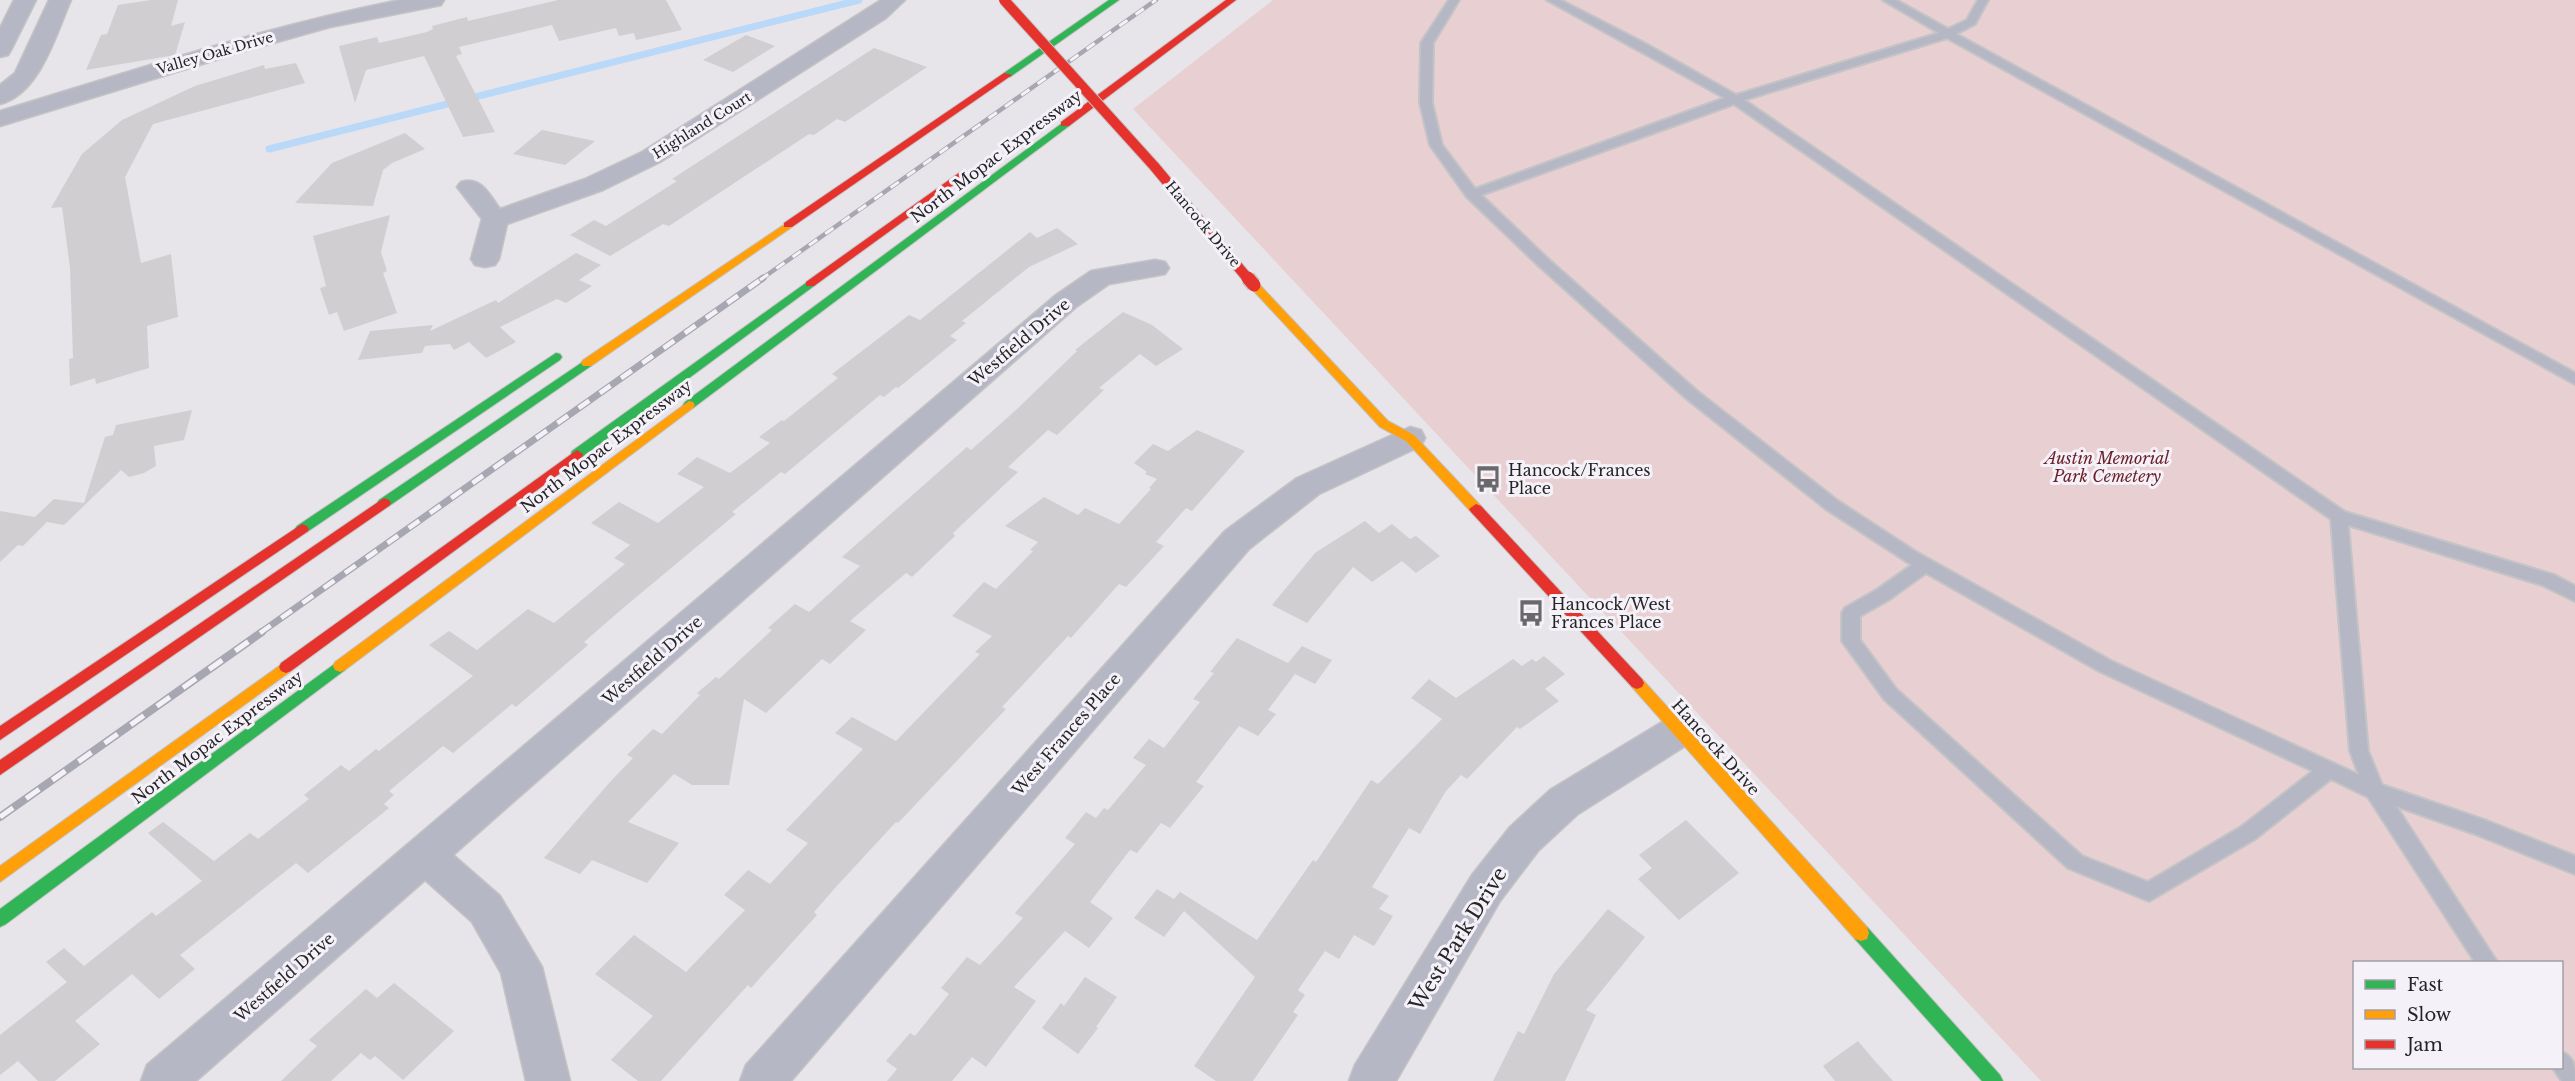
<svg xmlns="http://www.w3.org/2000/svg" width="2575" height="1081" font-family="'Libre Baskerville',serif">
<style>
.green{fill:#e8d0d2;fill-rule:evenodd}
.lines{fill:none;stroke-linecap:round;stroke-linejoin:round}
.stream{stroke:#bad8f8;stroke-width:7}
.building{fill:#d0ced0}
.lane-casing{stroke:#c4c3c5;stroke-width:4}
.street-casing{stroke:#c4c3c5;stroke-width:3}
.fast-casing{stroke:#c4c3c5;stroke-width:2}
.slow-casing{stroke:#c4c3c5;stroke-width:2}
.jam-casing{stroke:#c4c3c5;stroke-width:2}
.lane{fill:#b6b7c4;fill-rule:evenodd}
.street{fill:#b6b7c4;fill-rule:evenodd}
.fast{fill:#30b455;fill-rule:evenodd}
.slow{fill:#ff9f0a;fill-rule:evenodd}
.jam{fill:#e5322d;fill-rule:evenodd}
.rail-far2-casing{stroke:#a6a7b0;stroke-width:4.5}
.rail-far1-casing{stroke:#a6a7b0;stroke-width:7}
.rail-casing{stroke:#a6a7b0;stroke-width:8}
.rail-far2{stroke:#f5f1f8;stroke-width:3;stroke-dasharray:10;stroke-linecap:butt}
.rail-far1{stroke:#f5f1f8;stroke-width:4.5;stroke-dasharray:13;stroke-linecap:butt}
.rail{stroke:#f5f1f8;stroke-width:5;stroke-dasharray:16;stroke-linecap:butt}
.jam-bridge-far1-casing{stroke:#c4c3c5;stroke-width:12;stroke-linecap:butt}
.jam-bridge-casing{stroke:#c4c3c5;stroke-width:16;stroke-linecap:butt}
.jam-bridge-far1{stroke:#e5322d;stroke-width:10}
.jam-bridge{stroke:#e5322d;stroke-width:13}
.labels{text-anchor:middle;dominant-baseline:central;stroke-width:6;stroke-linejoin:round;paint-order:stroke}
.far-street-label{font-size:14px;fill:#252426;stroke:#f5f1f8}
.street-label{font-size:16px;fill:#252426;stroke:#f5f1f8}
.park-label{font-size:16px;font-style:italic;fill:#6b1f28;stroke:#f5f1f8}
.poi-label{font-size:16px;fill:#252426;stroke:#f5f1f8;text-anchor:start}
.near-street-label{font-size:20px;fill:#252426;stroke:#f5f1f8}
</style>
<rect width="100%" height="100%" fill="#e7e5e9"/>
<path class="green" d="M 1273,0 L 2575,0 L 2575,1081 L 2041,1081 L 1133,109 ZM 2354,962 L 2562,962 L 2562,1068 L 2354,1068 Z"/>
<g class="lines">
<polyline class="stream" points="269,149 859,0"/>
</g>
<g class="building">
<polygon points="151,0 178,0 171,26 185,22 175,55 86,70 101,35 107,34 118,5"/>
<polygon points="558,0 666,0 682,30 636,40 634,33 619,36 616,28 559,41 552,25 459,47 462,54 456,56 495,132 463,137 424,56 366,70 355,103 339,46 377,37 379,43 427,32 433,29 432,26 467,17 468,21"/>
<polygon points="746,35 775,46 733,72 703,60"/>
<polygon points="874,48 927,67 845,122 837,119 814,135 809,134 669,226 663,224 610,256 570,235 594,220 606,226 677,181 672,179"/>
<polygon points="296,63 305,83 153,124 125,177 141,263 171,254 178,317 147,326 149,368 96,384 95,378 70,386 69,359 73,358 70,268 62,207 51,208 82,154 122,120 195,86 264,65 265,69"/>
<polygon points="542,130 595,141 565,165 513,154"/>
<polygon points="405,133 425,149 392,163 383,170 373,206 295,203 332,163"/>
<polygon points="390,215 381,252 387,271 383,273 397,313 344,331 337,312 329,315 320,288 326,286 313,236"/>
<polygon points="1057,228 1078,244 1029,267 962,321 966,323 950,336 957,340 898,388 896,387 884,397 880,395 785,474 781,472 732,512 736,514 622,609 584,642 588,645 516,707 512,704 453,753 443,746 389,791 394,795 384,804 389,808 308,873 296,863 180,955 195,969 159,999 132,974 75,1021 100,1044 55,1081 38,1081 18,1061 0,1075 0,1035 67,982 46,962 64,948 84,966 152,912 156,916 202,881 148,833 163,822 214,861 250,833 258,839 309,799 304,795 341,765 349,771 376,749 379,751 473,676 429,645 449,631 477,650 528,609 554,623 625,564 614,558 630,545 591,523 619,502 658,523 704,487 677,474 697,457 730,473 770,443 759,437 782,420 784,421 838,378 832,374 909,315 920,320 1030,232 1037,238"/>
<polygon points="576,253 601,265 579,280 592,286 566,303 557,299 500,327 516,342 486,358 469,342 454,350 450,344 425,346 422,353 358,360 370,331 433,325 430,331 496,300 498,303"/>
<polygon points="1123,312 1152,325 1183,349 1156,366 1140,354 1099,388 1104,390 1057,435 1048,430 1008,467 1018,472 953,533 955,536 912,577 906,573 850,621 866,630 830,664 822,659 766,713 744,699 729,785 692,785 674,774 628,822 679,843 647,883 592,860 580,874 544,858 610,782 633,758 627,755 653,729 662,734 700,695 697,693 716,677 719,679 772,630 768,628 795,604 809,612 860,566 842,557 967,447 971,450 1016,410 1077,351 1075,350"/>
<polygon points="192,410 184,440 154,446 156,466 144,473 129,477 121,470 64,525 47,522 23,546 18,545 0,562 0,511 35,517 54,499 84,503 105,437 113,435 116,425"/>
<polygon points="1197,430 1245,451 1192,511 1186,508 1156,542 1164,546 1126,587 1119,584 1071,638 1068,636 1002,707 1006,709 898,823 896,822 835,888 814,912 817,915 751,988 748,985 661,1081 638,1081 611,1060 653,1016 595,974 634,935 686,972 745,910 724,895 748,870 770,884 808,843 786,830 863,749 835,733 852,717 896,741 980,654 975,652 992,636 952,616 984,582 996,589 1033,551 1030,550 1038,542 1005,526 1044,497 1078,515 1085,508 1119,524 1151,489 1149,488 1157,479 1145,474 1147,472 1134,463 1153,444 1168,451"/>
<polygon points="1365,521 1379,533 1392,524 1410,539 1416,536 1440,556 1416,573 1402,561 1372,582 1353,567 1307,623 1272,605 1315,553"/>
<polygon points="1237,638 1288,663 1302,646 1332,660 1315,684 1295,674 1268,710 1276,714 1258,736 1239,726 1196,782 1204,786 1170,828 1161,823 1137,853 1130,850 1090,902 1113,918 1089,948 1065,931 1014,987 1036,1001 986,1067 972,1057 952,1081 887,1081 897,1069 886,1061 910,1033 915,1036 949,994 941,988 967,957 980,965 1023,918 1015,913 1075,844 1065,838 1086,812 1096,818 1104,808 1108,810 1146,765 1133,758 1149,739 1164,748 1200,702 1193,699 1214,673 1210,672"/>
<polygon points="1544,656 1565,674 1545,689 1559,701 1520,729 1517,727 1467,779 1461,775 1446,791 1420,834 1409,828 1372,887 1389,896 1379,909 1393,916 1374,946 1354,935 1339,959 1325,951 1298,990 1305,995 1293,1012 1298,1015 1253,1081 1216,1081 1194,1066 1255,977 1184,911 1164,937 1134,918 1157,889 1174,899 1180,892 1257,940 1313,860 1316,862 1371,780 1378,784 1442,719 1411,698 1429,679 1456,698 1513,659 1522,666 1532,659 1536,662"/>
<polygon points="1686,820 1739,873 1679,920 1638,879 1652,868 1639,855"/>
<polygon points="1608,909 1645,937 1586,1010 1596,1015 1565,1081 1493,1081 1518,1031 1524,1034 1554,974"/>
<polygon points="1085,977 1117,997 1096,1027 1098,1028 1078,1054 1042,1028 1061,1003 1064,1006"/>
<polygon points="394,983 454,1031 403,1080 375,1056 370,1060 361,1053 331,1081 281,1081 317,1046 309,1040 366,989 377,998"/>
<polygon points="1858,1041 1874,1060 1893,1081 1835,1081 1823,1066"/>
</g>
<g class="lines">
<defs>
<g id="lane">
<path d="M 1449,0 L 1459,0 L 1433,43 L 1432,103 L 1442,145 L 1475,189 L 1725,98 L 1547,0 L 1560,0 L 1644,43 L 1736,95 L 1939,33 L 1883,0 L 1896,0 L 1948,29 L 1967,20 L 1978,0 L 1988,0 L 1975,24 L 1956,34 L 2575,373 L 2575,384 L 1947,38 L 1744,100 L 2345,512 L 2554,575 L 2575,586 L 2575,601 L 2542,585 L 2348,525 L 2368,751 L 2382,785 L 2487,821 L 2575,856 L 2575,874 L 2475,834 L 2396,806 L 2497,962 L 2475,962 L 2368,797 L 2331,779 L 2255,839 L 2149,901 L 2068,868 L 1884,699 L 1842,641 L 1842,613 L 1845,608 L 1878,589 L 1912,565 L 1826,509 L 1687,399 L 1538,265 L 1467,197 L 1430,145 L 1420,103 L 1421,43 ZM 1734,104 L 2331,519 L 2350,751 L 2359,775 L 2111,661 L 1916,552 L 1838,501 L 1697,391 L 1548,259 L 1481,195 ZM 1926,573 L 2099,671 L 2313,771 L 2241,827 L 2148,882 L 2082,856 L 1896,689 L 1860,640 L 1860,616 L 1890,599 Z"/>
<path d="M 2562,1052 C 2575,1058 2575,1067 2575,1081 L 2562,1081 L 2553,1068 L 2562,1068 Z"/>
</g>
<g id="street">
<polygon points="14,0 36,0 11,50 8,55 0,57 0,28"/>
<path d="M 49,0 L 71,0 C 56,34 40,94 0,104 L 0,85 L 15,73 Z"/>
<path d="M 400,0 L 444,0 L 441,5 L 330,27 L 238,53 L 0,126 L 0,111 C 132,71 264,27 400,0 Z"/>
<path d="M 881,0 L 905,0 L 886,18 L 660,162 L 603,190 L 507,224 L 499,259 L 495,265 L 485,267 L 475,265 L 471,259 L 482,219 L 457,187 L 461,182 C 481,176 489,194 500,209 L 585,179 L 642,152 Z"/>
<polygon points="1155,260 1165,262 1169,268 1165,274 1109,284 1076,307 453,855 500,896 542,967 570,1081 526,1081 501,973 472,922 425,880 196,1081 141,1081 147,1065 1056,295 1091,271"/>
<polygon points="1410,427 1421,430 1425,438 1421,446 1319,494 1249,549 791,1081 740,1081 746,1065 1225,531 1297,478"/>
<polygon points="1680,715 1693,719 1698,730 1693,741 1578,814 1538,851 1500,901 1396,1081 1349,1081 1355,1065 1472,875 1510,827 1550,790 1667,719"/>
</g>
<g id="fast">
<polygon points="1109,0 1119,0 1010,77 1004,77 1004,73"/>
<polygon points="1065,121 1070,124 1069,126 693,408 685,408 683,405 685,402"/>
<polygon points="810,280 816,284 814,286 582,457 572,457 571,454 572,451"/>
<polygon points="556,353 560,354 562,357 560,360 307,532 297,532 295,529 297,526"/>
<polygon points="587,359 591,360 593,363 591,366 389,506 379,506 377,503 379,500"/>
<polygon points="340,660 345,662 347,666 345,670 6,924 0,927 0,909"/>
<polygon points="1861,925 1867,927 2000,1075 2003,1081 1982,1081 1855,939 1853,933 1855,927"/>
</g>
<g id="slow">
<polygon points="788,222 792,223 792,227 591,366 583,366 581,363 583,360"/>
<polygon points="1254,281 1258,283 1388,421 1414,435 1481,506 1483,509 1481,512 1471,512 1406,441 1380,427 1250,287 1248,285"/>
<polygon points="689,401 693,402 695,405 693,408 345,670 340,672 335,670 333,666 335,662"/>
<polygon points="286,661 291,663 293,667 291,671 0,882 0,866"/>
<polygon points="1637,677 1642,679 1867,927 1869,933 1867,939 1861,941 1855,939 1632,687 1630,683 1632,679"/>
</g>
<g id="jam">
<polygon points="1226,0 1236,0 1069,126 1061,126 1061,122"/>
<polygon points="1004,73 1012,75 792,227 784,227 784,223"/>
<polygon points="963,170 967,171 967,175 814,286 806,286 806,282"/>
<polygon points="577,450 583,454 582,457 291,671 286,673 281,671 279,667 281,663"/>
<polygon points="384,498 389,500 391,503 389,506 0,775 0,760"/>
<polygon points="1476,504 1481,506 1642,679 1644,683 1642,687 1637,689 1632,687 1471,512 1469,509"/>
<polygon points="302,524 307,526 309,529 307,532 0,740 0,726"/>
</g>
</defs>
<use href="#lane" class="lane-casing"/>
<use href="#street" class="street-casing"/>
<use href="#fast" class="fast-casing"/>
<use href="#slow" class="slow-casing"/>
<use href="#jam" class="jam-casing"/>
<use href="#lane" class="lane"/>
<use href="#street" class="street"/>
<use href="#fast" class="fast"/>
<use href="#slow" class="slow"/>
<use href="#jam" class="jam"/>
<defs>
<polyline id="rail-far2" points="760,280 1156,0"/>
<polyline id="rail-far1" points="260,633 763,278"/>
<polyline id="rail" points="0,817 262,632"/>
</defs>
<use href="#rail-far2" class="rail-far2-casing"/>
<use href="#rail-far1" class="rail-far1-casing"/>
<use href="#rail" class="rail-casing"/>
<use href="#rail-far2" class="rail-far2"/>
<use href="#rail-far1" class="rail-far1"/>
<use href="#rail" class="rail"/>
<defs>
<polyline id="jam-bridge-far1" points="1004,0 1154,166 1249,280"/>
<polyline id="jam-bridge" points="1248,278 1254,285"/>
</defs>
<use href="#jam-bridge-far1" class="jam-bridge-far1-casing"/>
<use href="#jam-bridge" class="jam-bridge-casing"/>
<use href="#jam-bridge-far1" class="jam-bridge-far1"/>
<use href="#jam-bridge" class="jam-bridge"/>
</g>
<defs>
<symbol id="bus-bare" viewBox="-9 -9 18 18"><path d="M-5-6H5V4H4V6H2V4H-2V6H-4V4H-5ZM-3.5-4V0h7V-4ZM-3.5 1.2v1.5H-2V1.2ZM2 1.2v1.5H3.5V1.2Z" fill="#69686a" stroke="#f5f1f8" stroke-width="2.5" paint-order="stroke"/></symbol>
</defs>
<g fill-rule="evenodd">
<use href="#bus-bare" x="1469" y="460" width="38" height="38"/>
<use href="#bus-bare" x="1512" y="594" width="38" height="38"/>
</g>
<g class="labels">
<g class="far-street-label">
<text transform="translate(215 53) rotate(-16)">Valley Oak Drive</text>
<text transform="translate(702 125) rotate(-32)">Highland Court</text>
<text transform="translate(1203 224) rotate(50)">Hancock Drive</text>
</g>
<g class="street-label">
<text transform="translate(996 156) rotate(-37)">North Mopac Expressway</text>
<text transform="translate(1019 342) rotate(-40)">Westfield Drive</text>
<text transform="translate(606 446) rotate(-37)">North Mopac Expressway</text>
<text transform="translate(652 660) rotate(-41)">Westfield Drive</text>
<text transform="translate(1066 734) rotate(-49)">West Frances Place</text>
<text transform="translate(217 737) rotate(-37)">North Mopac Expressway</text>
<text transform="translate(1716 747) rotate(48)">Hancock Drive</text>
<text transform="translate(284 977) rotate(-41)">Westfield Drive</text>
</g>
<g class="park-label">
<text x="2107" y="458">Austin Memorial<tspan x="2107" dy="18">Park Cemetery</tspan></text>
</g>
<g class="poi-label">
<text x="1508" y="470">Hancock/Frances<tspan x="1508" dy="18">Place</tspan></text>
<text x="1551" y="604">Hancock/West<tspan x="1551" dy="18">Frances Place</tspan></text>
</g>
<g class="near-street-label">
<text transform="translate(1458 939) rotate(-58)">West Park Drive</text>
</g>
</g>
<rect x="2353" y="961" width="210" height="108" fill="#f5f1f8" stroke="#a29fa4" stroke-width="1.5"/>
<rect x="2365" y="980" width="30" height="9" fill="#30b455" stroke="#a29fa4" stroke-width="1.5"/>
<text x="2407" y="991" font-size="18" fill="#252426">Fast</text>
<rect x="2365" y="1010" width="30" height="9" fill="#ff9f0a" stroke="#a29fa4" stroke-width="1.5"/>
<text x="2407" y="1021" font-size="18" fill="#252426">Slow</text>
<rect x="2365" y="1040" width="30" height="9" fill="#e5322d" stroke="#a29fa4" stroke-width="1.5"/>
<text x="2407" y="1051" font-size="18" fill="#252426">Jam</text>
</svg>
